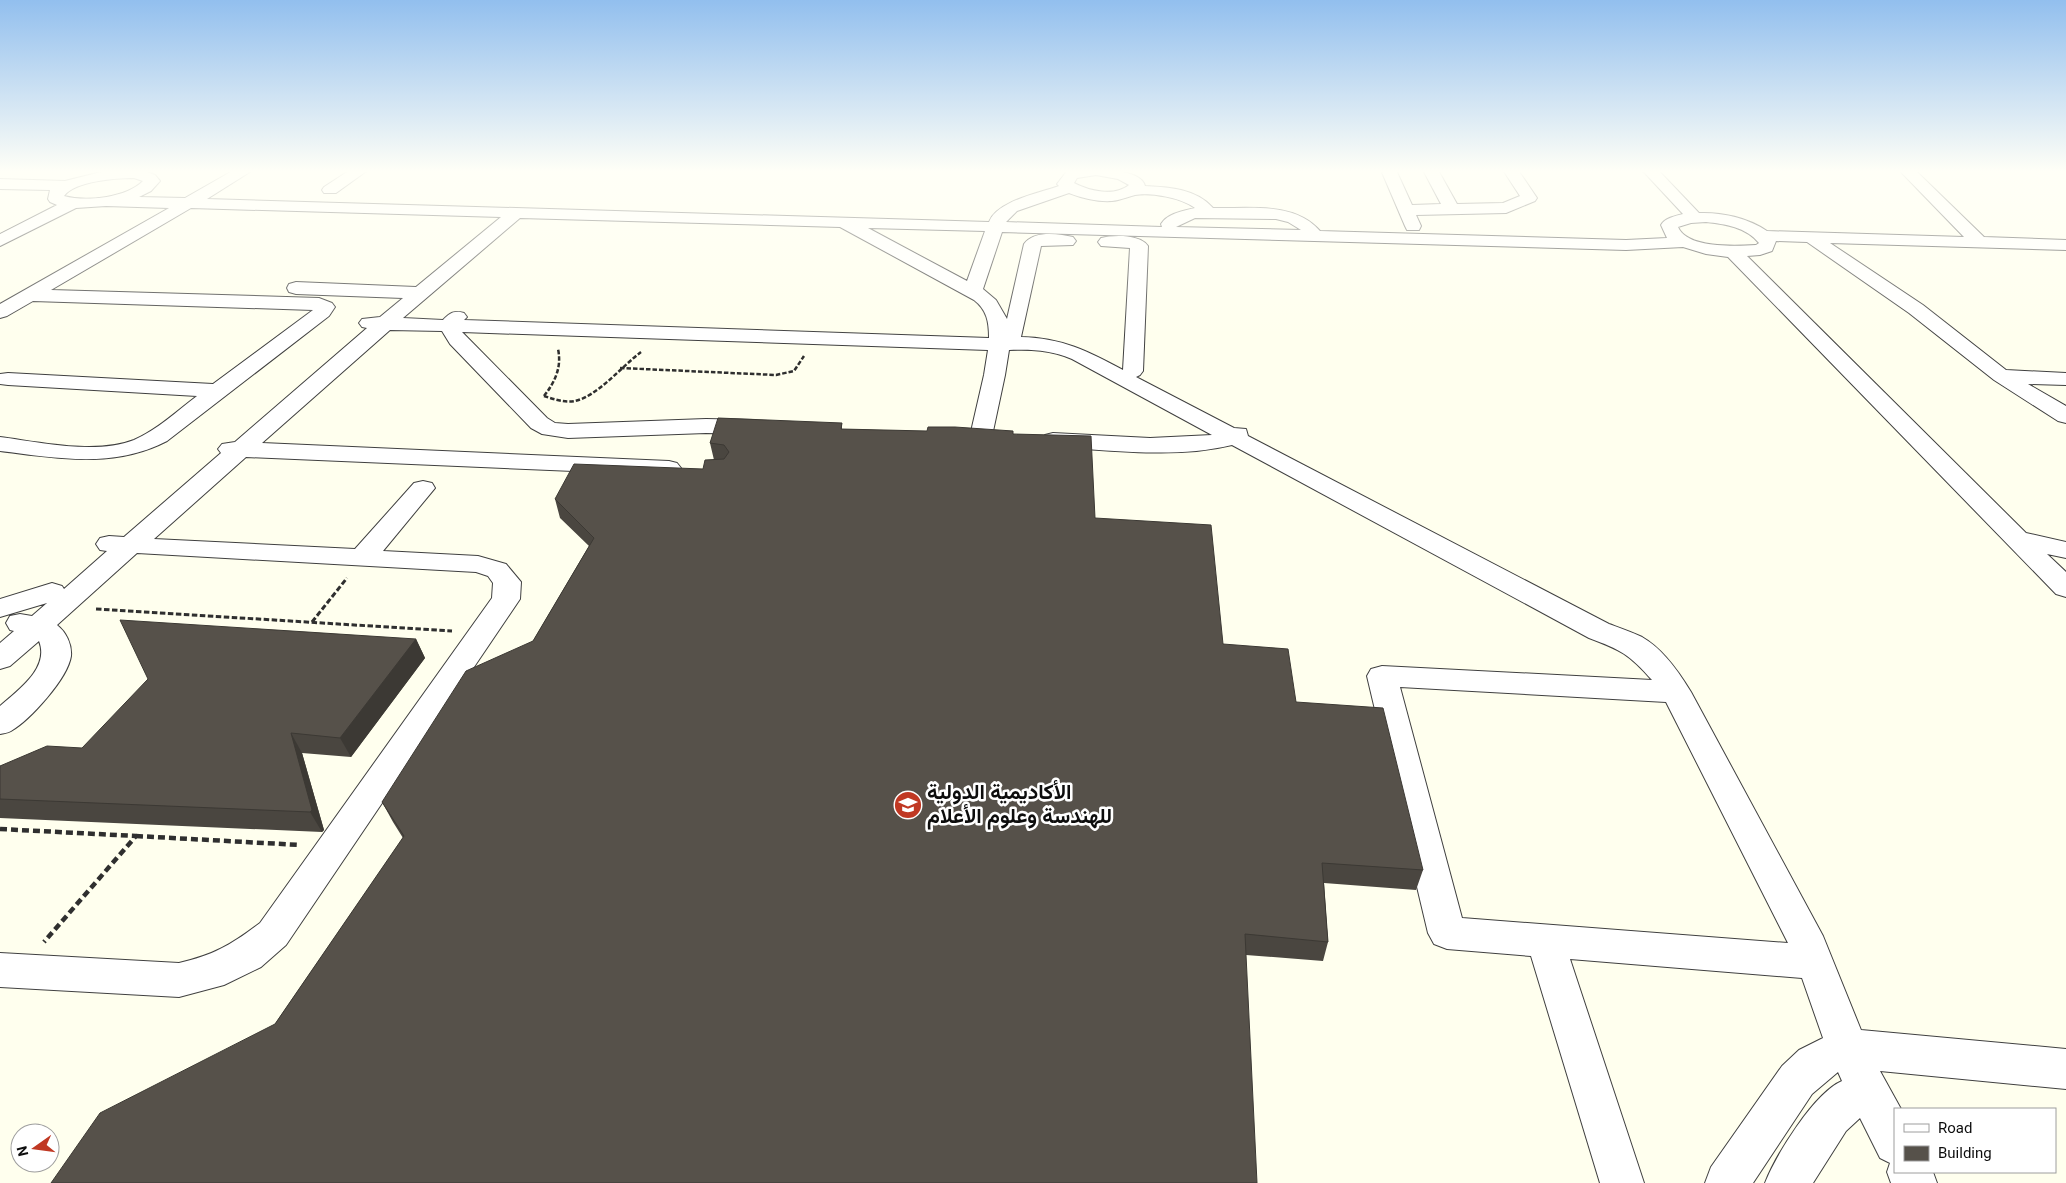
<svg xmlns="http://www.w3.org/2000/svg" width="2066" height="1183" font-family="Georgia,Vazirmatn,serif">
<style>
.lines{fill:none;stroke-linecap:round;stroke-linejoin:round}
.minor-casing{stroke:#404040;stroke-width:2}
.path-far2{stroke:#2f2f2f;stroke-width:2.5;stroke-dasharray:4.5 2;stroke-linecap:butt}
.path-far1{stroke:#2f2f2f;stroke-width:3;stroke-dasharray:5.5 2.5;stroke-linecap:butt}
.path{stroke:#2f2f2f;stroke-width:4.5;stroke-dasharray:7 4;stroke-linecap:butt}
.minor{fill:#fff;fill-rule:evenodd}
.wall{fill:#4a4640}
.shaded-wall{fill:#3c3934}
.building{fill:#56514a;stroke:#3c3934}
.labels{text-anchor:middle;dominant-baseline:central;stroke-width:5;stroke-linejoin:round;paint-order:stroke}
.near-poi-label{font-size:21px;font-weight:bold;fill:#0d0d0d;stroke:#fff;text-anchor:start}
</style>
<rect width="100%" height="100%" fill="#ffe"/>
<g class="lines">
<defs>
<g id="minor">
<path d="M 142,170 L 155,175 L 160,181 L 151,191 L 139,197 L 185,198 L 234,170 L 253,170 L 207,199 L 989,222 C 997,201 1039,193 1059,186 L 1057,184 L 1067,171 C 1084,169 1140,166 1145,186 C 1169,187 1197,189 1213,208 C 1249,209 1294,201 1320,231 L 1626,240 L 1667,238 L 1661,225 C 1665,218 1675,216 1683,214 L 1642,170 L 1658,170 L 1699,213 C 1722,212 1748,218 1767,231 L 1964,237 L 1899,170 L 1915,170 L 1984,237 L 2066,240 L 2066,250 L 1830,243 L 1923,305 L 2006,370 L 2066,373 L 2066,385 L 2028,384 L 2066,406 L 2066,423 L 2058,421 L 1994,380 L 1909,313 L 1807,242 L 1776,241 L 1772,251 L 1760,255 L 1747,256 L 2026,533 L 2066,542 L 2066,558 L 2047,554 L 2066,572 L 2066,597 L 2056,594 L 1728,257 L 1706,254 L 1683,247 L 1626,250 L 1002,232 L 983,289 L 996,300 L 1007,319 L 1024,244 C 1034,230 1059,234 1073,237 L 1076,241 L 1073,245 L 1041,246 L 1021,337 C 1062,338 1088,351 1123,370 L 1130,248 L 1101,246 L 1098,242 L 1101,238 C 1113,235 1140,234 1148,246 L 1143,371 L 1140,375 L 1136,377 L 1234,428 L 1246,429 L 1248,436 L 1609,624 C 1620,628 1632,632 1642,637 C 1663,649 1679,672 1691,692 L 1823,936 L 1861,1030 L 2066,1049 L 2066,1089 L 1880,1071 L 1901,1109 L 1895,1109 L 1895,1172 L 1933,1172 L 1937,1183 L 1891,1183 L 1887,1172 L 1890,1163 L 1880,1158 L 1860,1118 L 1846,1131 L 1813,1183 L 1765,1183 C 1776,1155 1814,1093 1842,1081 L 1838,1072 L 1812,1094 L 1753,1183 L 1705,1183 L 1711,1167 L 1782,1066 L 1799,1050 L 1823,1038 L 1802,978 L 1570,959 L 1644,1183 L 1600,1183 L 1531,956 L 1447,949 L 1434,944 L 1428,933 L 1367,676 L 1371,669 L 1382,666 L 1652,680 C 1629,654 1621,650 1589,638 L 1232,445 C 1175,459 1111,450 1053,447 L 1045,445 L 1041,440 L 1045,435 L 1053,433 L 1150,438 L 1212,435 L 1072,359 C 1051,350 1031,349 1009,350 L 1005,375 L 992,436 L 989,441 L 981,443 L 973,441 L 970,436 L 984,375 L 988,350 L 462,332 L 547,418 L 555,423 L 568,424 L 706,419 L 753,420 L 761,422 L 764,427 L 761,432 L 753,434 L 706,433 L 568,438 L 542,434 L 531,428 L 450,344 L 442,331 L 390,330 L 262,443 L 669,461 L 677,463 L 681,468 L 677,473 L 669,475 L 246,457 L 154,539 L 355,549 L 414,483 L 423,481 L 432,483 L 435,488 L 383,551 L 478,556 L 506,564 L 521,582 L 520,599 L 286,945 L 261,967 L 224,985 L 179,997 L 0,987 L 0,953 L 179,963 C 214,955 231,945 260,923 L 492,598 L 493,583 L 488,576 L 476,572 L 137,553 L 57,625 C 66,632 72,644 71,656 C 68,678 30,720 11,731 C 8,733 3,733 0,734 L 0,706 C 18,690 50,668 39,641 L 10,666 L 0,669 L 0,643 L 14,631 L 10,630 L 6,623 L 10,616 L 20,614 L 32,616 L 47,603 L 0,617 L 0,599 L 52,583 L 62,586 L 64,589 L 107,551 L 100,550 L 96,544 L 100,538 L 109,536 L 124,537 L 221,453 L 218,449 L 222,444 L 235,442 L 367,328 L 362,327 L 359,323 L 362,319 L 380,317 L 403,298 L 296,294 L 289,292 L 287,288 L 289,284 L 296,282 L 416,287 L 501,217 L 191,208 L 51,290 L 319,298 L 332,303 L 335,307 L 329,316 L 167,441 C 113,469 58,458 0,451 L 0,437 C 39,442 96,455 134,440 C 157,430 177,411 197,396 L 8,385 L 0,384 L 0,374 L 8,373 L 213,384 L 313,310 L 33,301 L 7,316 L 0,318 L 0,304 L 169,208 L 106,206 L 76,208 L 0,246 L 0,234 L 57,205 L 50,202 L 48,199 L 50,190 L 0,189 L 0,179 L 65,181 L 105,171 ZM 1096,175 L 1118,179 L 1129,185 C 1114,197 1089,191 1074,183 L 1077,178 ZM 134,178 L 143,181 C 126,198 86,202 64,196 C 75,181 116,178 134,178 ZM 1069,193 C 1082,198 1097,202 1112,201 C 1120,200 1127,197 1135,195 C 1151,192 1182,198 1195,208 C 1183,211 1168,213 1161,224 L 1162,227 L 1006,222 L 1017,211 ZM 520,218 L 840,227 L 974,300 C 987,310 989,322 989,338 L 464,320 L 467,317 L 464,313 C 454,310 450,313 443,320 L 403,318 ZM 1195,218 L 1276,219 L 1288,222 L 1301,230 L 1176,227 ZM 1706,222 C 1725,224 1746,227 1759,243 L 1756,245 C 1737,246 1687,249 1678,227 L 1691,223 ZM 868,228 L 985,231 L 967,281 ZM 1400,687 L 1666,702 L 1788,943 L 1462,918 Z"/>
<polygon points="350,170 368,170 336,193 324,193 322,190 324,187"/>
<polygon points="1381,170 1396,170 1412,205 1441,204 1423,170 1438,170 1457,204 1503,203 1520,196 1503,170 1518,170 1537,198 1535,201 1506,213 1416,215 1421,226 1419,230 1407,230 1405,226"/>
</g>
</defs>
<use href="#minor" class="minor-casing"/>
<g class="path-far2">
<polyline points="620,368 776,375 794,371 804,356"/>
<path d="M 544,396 C 553,399 565,403 575,401 C 598,396 622,366 641,352"/>
<path d="M 544,396 C 555,382 562,367 558,349"/>
</g>
<g class="path-far1">
<polyline points="96,609 452,631"/>
<polyline points="312,622 347,578"/>
</g>
<g class="path">
<polyline points="0,829 136,836 44,942"/>
<polyline points="136,836 300,845"/>
</g>
<use href="#minor" class="minor"/>
</g>
<g class="wall">
<polygon points="842,423 842,429 1013,434 1095,518 1223,644 1296,702 1423,870 1416,890 1324,883 1328,942 1323,961 1246,955 275,1024 403,838 393,822 382,802 533,641 589,546 560,518 555,499 703,469 714,460 710,443"/>
<polygon points="416,639 425,658 351,757 302,753 324,830 322,832 0,818 0,766 82,748"/>
</g>
<g class="shaded-wall">
<polygon points="416,639 425,658 351,757 340,738"/>
<polygon points="291,733 302,753 324,830 322,832 310,812"/>
</g>
<g class="building">
<polygon points="718,418 842,423 841,429 927,431 928,427 955,427 1013,431 1013,434 1091,436 1095,518 1211,525 1223,644 1288,649 1296,702 1383,708 1423,870 1322,863 1328,942 1245,934 1257,1183 51,1183 100,1113 275,1024 404,836 382,802 466,671 533,641 594,538 555,499 574,464 703,469 705,460 724,459 729,452 724,445 710,443"/>
<polygon points="120,620 416,639 340,738 291,733 312,810 310,812 0,799 0,766 47,746 82,748 148,679"/>
</g>
<linearGradient id="sky" x2="0" y2="1"><stop stop-color="#92bfee"/><stop offset="0.51" stop-color="#fffff7"/><stop offset="1" stop-color="#fffff7" stop-opacity="0"/></linearGradient>
<rect width="2066" height="336" fill="url(#sky)"/>
<defs>
<symbol id="university-disc" viewBox="-11 -11 22 22"><circle r="9.5" fill="#c03823" stroke="#fff"/><path d="M0-5L7-2L0 1L-7-2ZM-4 1L0 2.5L4 1V4Q0 6-4 4Z" fill="#fff"/></symbol>
</defs>
<g fill-rule="evenodd">
<use href="#university-disc" x="892" y="789" width="32" height="32"/>
</g>
<g class="labels">
<g class="near-poi-label">
<text x="927" y="793">الأكاديمية الدولية<tspan x="927" dy="24">للهندسة وعلوم الأعلام</tspan></text>
</g>
</g>
<rect x="1894" y="1108" width="162" height="65" fill="#ffffff" stroke="#9e9e9e"/>
<rect x="1904" y="1124" width="25" height="8" fill="#ffffff" stroke="#9e9e9e"/>
<text x="1938" y="1133" font-size="15" fill="#0d0d0d">Road</text>
<rect x="1904" y="1146" width="25" height="15" fill="#56514a" stroke="#9e9e9e"/>
<text x="1938" y="1158" font-size="15" fill="#0d0d0d">Building</text>
<g transform="translate(35 1148) rotate(256)"><circle r="24" fill="#ffffff" stroke="#9e9e9e"/>
<path d="M0-4L9 19L0 12L-9 19Z" fill="#c03823"/>
<text y="-8" font-size="14" font-weight="bold" text-anchor="middle" fill="#0d0d0d">N</text>
</g>
</svg>
